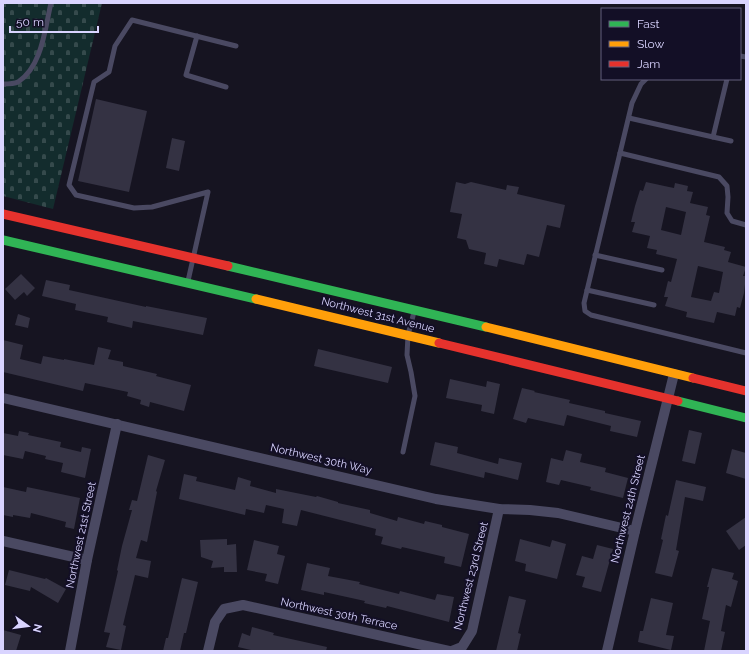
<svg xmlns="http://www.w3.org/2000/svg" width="749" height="654" font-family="Raleway,sans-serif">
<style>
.cemetery{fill:url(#cemetery-stones)}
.building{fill:#343243;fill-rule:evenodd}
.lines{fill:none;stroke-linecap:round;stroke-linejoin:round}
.lane{stroke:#4a4962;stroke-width:5}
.street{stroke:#4a4962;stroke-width:10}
.fast{stroke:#30b455;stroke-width:9}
.slow{stroke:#ff9f0a;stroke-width:9}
.jam{stroke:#e5322d;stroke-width:9}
.labels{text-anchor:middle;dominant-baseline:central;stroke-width:4;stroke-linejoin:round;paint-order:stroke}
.street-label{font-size:11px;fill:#d9d4ff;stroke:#130f26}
</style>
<defs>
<pattern id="cemetery-stones" width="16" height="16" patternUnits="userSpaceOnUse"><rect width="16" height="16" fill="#132c2d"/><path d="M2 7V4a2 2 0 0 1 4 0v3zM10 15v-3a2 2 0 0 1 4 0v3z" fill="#354a4c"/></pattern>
</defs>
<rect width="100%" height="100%" fill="#161421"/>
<polygon class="cemetery" points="3,3 102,3 53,209 3,196"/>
<g class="building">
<polygon points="96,99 147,111 129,192 78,181"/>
<polygon points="172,138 185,141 179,171 166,168"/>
<polygon points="456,182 465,184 471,182 506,190 507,185 519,187 517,194 565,205 560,228 547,225 539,257 527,254 524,265 499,259 497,267 484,264 486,253 469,249 466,240 457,238 462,214 450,212"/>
<path d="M 646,182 L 669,187 L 674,188 L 675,183 L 688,186 L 687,191 L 693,192 L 690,203 L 708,207 L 706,215 L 710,216 L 704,242 L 725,247 L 724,250 L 731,252 L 728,262 L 746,267 L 743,276 L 746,276 L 744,293 L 740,308 L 737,307 L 735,316 L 717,312 L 714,323 L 686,317 L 687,312 L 665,306 L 668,297 L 664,297 L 668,281 L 671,282 L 677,259 L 656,254 L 657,250 L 647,248 L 650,236 L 632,232 L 635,222 L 631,222 L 635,206 L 640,190 L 643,191 ZM 666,207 L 686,212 L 681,235 L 661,230 ZM 698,266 L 723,272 L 719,293 L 714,292 L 711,301 L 691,297 Z"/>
<polygon points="21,274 35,288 27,296 24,292 15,300 5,289"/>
<polygon points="46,280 70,285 69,290 146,307 146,306 207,318 203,335 133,321 132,328 107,322 108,317 75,310 76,304 42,296"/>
<polygon points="18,314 30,318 28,328 15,325"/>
<polygon points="3,340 23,345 20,359 41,364 43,356 64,360 64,359 94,365 98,347 111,350 108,359 123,362 123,366 157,374 156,376 191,385 184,411 150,402 149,407 140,404 141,400 127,396 128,392 85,383 83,391 3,372"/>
<polygon points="318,349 392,367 388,383 314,366"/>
<polygon points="450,379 486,387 487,381 500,384 494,414 481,411 482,405 446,398"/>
<polygon points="522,388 535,391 534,392 570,400 569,403 605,411 605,413 641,421 637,437 610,431 611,426 567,415 564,426 528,418 526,423 513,419"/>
<polygon points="689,430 702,433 695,464 682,461"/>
<polygon points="19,431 29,433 28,435 61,442 60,447 81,452 82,447 91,449 85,478 61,472 63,463 45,459 46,456 25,451 23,459 3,455 3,433 18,436"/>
<polygon points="435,442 458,447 457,453 498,464 499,458 522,463 518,480 485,472 484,478 430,465"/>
<polygon points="732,449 746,453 746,479 726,473"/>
<polygon points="566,450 582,454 580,462 606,468 605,472 628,478 623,498 590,490 591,487 561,480 559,485 546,482 551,458 563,461"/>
<polygon points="148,455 165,460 156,491 157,492 147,542 141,540 136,558 151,561 148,578 135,575 123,625 126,626 121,650 106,647 110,633 104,632 118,571 117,570 122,546 132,510 129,510 132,500 137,501"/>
<polygon points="184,474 197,477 196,481 235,490 238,477 251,481 250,486 276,493 276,489 316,497 317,496 338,502 338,503 370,510 370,513 397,521 398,517 424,524 425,521 442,525 442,527 469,534 461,567 444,563 445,557 402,547 401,549 381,544 383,537 375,535 376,529 301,510 297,526 282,523 284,509 266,505 264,513 246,509 245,515 179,499"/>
<polygon points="676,480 706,487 703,501 685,497 676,550 679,551 672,577 655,573 663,540 661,539 666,515 668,516"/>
<polygon points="3,487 26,492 27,487 80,498 74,529 65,527 66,522 31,513 30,518 13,515 13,517 3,515"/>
<polygon points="746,517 746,545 739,550 726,531"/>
<polygon points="227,539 227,545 236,544 237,572 224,572 224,567 211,568 213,561 201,557 200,540"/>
<polygon points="520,539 550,547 552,540 566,544 557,579 525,571 526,564 515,561"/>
<polygon points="254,540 279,546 277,554 285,556 278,584 265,581 267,574 247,570"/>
<polygon points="597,545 613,549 601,592 582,587 585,577 576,575 582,556 593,559"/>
<polygon points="307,563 330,568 328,576 360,582 359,584 399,594 400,591 435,600 437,594 454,597 449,622 387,606 386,608 364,603 365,601 324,592 324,595 301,590"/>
<polygon points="712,568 734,573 732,579 738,581 731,607 726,605 721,631 725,632 721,651 704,651 710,621 702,619 709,587 707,587"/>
<polygon points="9,570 45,579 46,578 66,589 58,603 31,587 30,591 5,585"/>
<polygon points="182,578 198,582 186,633 184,633 180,651 163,651 166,638 168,638"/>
<polygon points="509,596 526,600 518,633 521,634 517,651 496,651"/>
<polygon points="651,598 673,603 666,635 674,636 671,650 638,642 640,631 643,631"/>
<polygon points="252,627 274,633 273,635 327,647 326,651 255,651 238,647 242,633 250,636"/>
<polygon points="3,630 21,635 16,651 3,651"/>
</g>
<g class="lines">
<g class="lane">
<polyline points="197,36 186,75 226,87"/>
<polyline points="740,56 746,57"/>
<polyline points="646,79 641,84 632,103 584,303 585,311 591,315 746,353"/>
<path d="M 3,84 C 8,84 14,84 18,82 C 42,67 45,28 51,3"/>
<polyline points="629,118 713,137 727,79"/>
<polyline points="713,137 731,141"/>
<polyline points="620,153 719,177 727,186 728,197 727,213 732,221 746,225"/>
<polyline points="595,255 662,270"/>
<polyline points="188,281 208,192 152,207 134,208 76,195 69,185 94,82 109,72 115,46 132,20 236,46"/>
<polyline points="587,290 654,305"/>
<polyline points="403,452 415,396 411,372 407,355 408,335 414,312"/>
</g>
<g class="street">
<polyline points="3,398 436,499 499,509 530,510 558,513 635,531"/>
<polyline points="3,541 87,560"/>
<polyline points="70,651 87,560 117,424"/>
<polyline points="208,651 215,622 224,609 243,605 449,651"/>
<polyline points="452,651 462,647 472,631 499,509"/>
<polyline points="607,651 635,531 674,374"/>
</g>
<g class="fast">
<polyline points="3,240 256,299"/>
<polyline points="228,266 486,327"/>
<polyline points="678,401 746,418"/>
</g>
<g class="slow">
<polyline points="256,299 439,343"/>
<polyline points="486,327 693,378"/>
</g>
<g class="jam">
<polyline points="3,214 228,266"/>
<polyline points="439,343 678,401"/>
<polyline points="693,378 746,391"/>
</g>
</g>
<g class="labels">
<g class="street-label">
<text transform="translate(378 315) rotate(14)">Northwest 31st Avenue</text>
<text transform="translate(321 459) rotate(13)">Northwest 30th Way</text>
<text transform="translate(628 509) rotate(-76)">Northwest 24th Street</text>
<text transform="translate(81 535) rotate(-78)">Northwest 21st Street</text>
<text transform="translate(471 576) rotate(-76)">Northwest 23rd Street</text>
<text transform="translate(339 614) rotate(12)">Northwest 30th Terrace</text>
</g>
</g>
<rect width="749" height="654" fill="none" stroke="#d9d4ff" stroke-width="8"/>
<rect x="601" y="8" width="140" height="72" fill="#130f26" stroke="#625e7d"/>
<rect x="609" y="21" width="20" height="6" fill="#30b455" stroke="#625e7d"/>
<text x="637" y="28" font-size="12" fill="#d9d4ff">Fast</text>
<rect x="609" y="41" width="20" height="6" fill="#ff9f0a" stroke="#625e7d"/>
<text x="637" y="48" font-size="12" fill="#d9d4ff">Slow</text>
<rect x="609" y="61" width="20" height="6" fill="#e5322d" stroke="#625e7d"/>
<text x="637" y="68" font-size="12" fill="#d9d4ff">Jam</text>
<g transform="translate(28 626) rotate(104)" stroke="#130f26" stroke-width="3" paint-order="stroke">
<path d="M0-3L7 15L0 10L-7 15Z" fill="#d9d4ff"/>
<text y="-6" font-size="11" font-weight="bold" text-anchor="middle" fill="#d9d4ff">N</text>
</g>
<path d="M10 26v6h88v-6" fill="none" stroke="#d9d4ff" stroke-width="2"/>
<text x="16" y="26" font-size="12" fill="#d9d4ff" stroke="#130f26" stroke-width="3" paint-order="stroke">50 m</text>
</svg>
